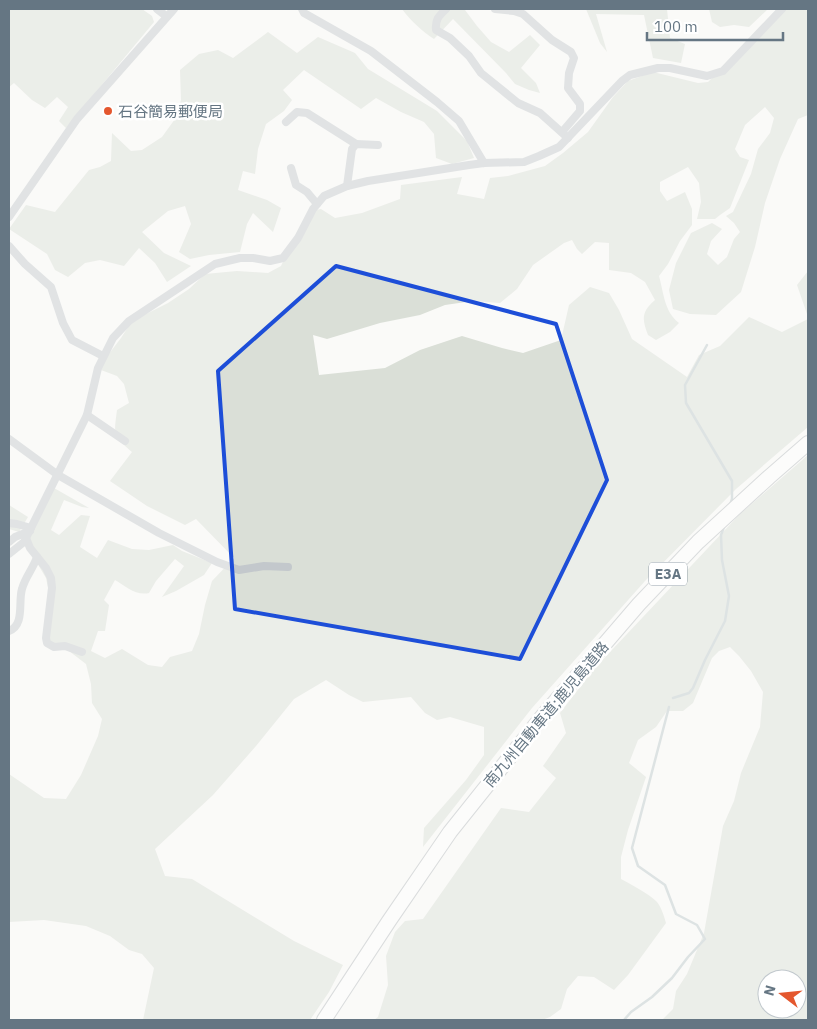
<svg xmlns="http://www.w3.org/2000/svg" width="817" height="1029" font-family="'IBM Plex Sans','Noto Sans JP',sans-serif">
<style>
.green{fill:#dadfd7;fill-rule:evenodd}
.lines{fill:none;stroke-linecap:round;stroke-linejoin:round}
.stream{stroke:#bbc7cb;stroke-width:2.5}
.motorway-casing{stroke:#b4b9bd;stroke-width:16}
.minor{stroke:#c3c8cc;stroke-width:8}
.motorway{stroke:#fff;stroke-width:14}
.marked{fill:none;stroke:#1d4ed8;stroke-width:4;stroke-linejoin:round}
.poi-dot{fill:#e4572e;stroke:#fff;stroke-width:2}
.labels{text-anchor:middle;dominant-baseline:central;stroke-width:5;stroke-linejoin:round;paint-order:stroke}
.shield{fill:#fff;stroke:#939fa8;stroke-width:1}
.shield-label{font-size:14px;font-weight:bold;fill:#657683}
.poi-label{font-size:15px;fill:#657683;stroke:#fff;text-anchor:start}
.street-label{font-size:15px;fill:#657683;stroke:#fff}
</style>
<rect width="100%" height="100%" fill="#fafaf8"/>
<g class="green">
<polygon points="9,9 142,9 152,16 154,22 66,128 59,121 68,107 57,97 45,108 32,100 14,83 9,87"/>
<path d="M 402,9 L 466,9 L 465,10 L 477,26 L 491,42 L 509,52 L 530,35 L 540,45 L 521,68 L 536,83 L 540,93 L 529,90 L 515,84 L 506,73 L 453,19 L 434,39 C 422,31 411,21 402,9 Z"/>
<polygon points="586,9 667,9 670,38 685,44 681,63 653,58 644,15 596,14 607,52 600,43"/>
<polygon points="709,9 768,9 749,27 734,25 720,27 712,22"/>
<path d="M 777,9 L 808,9 L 808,115 L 798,119 L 780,159 L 765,203 L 755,247 L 741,292 L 716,315 L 690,314 L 673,309 L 669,290 L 676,263 L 691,233 L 712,223 L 722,229 L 711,241 L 707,254 L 718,265 L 727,257 L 734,239 L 740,232 L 734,223 L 726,216 L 733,212 L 751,174 L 758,149 L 770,133 L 774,118 L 765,107 L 745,125 L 735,149 L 740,157 L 749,160 L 730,208 L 720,215 L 715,219 L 697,219 L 701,202 L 699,183 L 688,167 L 660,182 L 660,191 L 667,201 L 685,192 L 692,209 L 692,225 L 680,241 L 668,264 L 659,276 C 664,294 664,311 679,323 L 670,332 L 656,340 L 648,335 C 642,319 641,312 655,300 L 645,282 L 631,273 L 609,270 L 609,243 L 595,242 L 582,254 L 577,249 L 572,240 L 564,243 L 533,265 L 517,289 L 500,303 L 473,301 L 445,305 L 420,315 L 380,323 L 327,339 L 313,335 L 319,375 L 385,368 L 420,350 L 462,336 L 502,348 L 523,353 L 561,340 L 569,305 L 590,287 L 609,293 L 619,310 L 632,339 L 687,377 L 699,355 L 720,346 L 749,317 L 782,332 L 808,319 L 808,427 L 736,489 L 645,581 L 532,708 L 423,847 L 424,828 L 466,780 L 484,755 L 484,727 L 450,717 L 437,720 L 425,713 L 411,697 L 363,702 L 349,695 L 326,680 L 294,699 L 256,746 L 213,795 L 155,849 L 165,876 L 192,879 L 294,941 L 343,965 L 329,992 L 310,1020 L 143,1020 L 154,968 L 142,954 L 129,950 L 110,936 L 86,926 L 44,920 L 9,922 L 9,774 L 44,798 L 66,799 L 81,775 L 98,736 L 102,719 L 92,703 L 91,684 L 86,664 L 69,651 L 49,643 L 52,606 L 46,578 L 33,556 L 29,535 L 54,488 L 89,508 L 82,507 L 64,500 L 51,530 L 59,535 L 81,515 L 90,516 L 80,547 L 97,558 L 108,540 L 132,549 L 149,550 L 173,545 L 182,551 L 212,563 L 204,575 L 176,591 L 162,597 L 184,566 L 175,559 L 156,581 L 149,593 C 136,596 125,586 115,580 L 104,600 L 109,605 L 105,631 L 98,631 L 91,651 L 105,658 L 122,649 L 148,665 L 162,667 L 170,657 L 192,651 L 199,634 L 205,605 L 212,581 L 234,558 L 196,519 L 185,525 L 147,506 L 110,481 L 132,452 C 112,435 114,434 117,410 L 129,403 L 124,384 L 117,376 L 101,370 L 105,359 L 121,338 L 132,321 L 168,303 L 189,289 L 205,274 L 237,271 L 268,273 L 281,266 L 296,234 L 310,211 L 321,209 L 335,218 L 362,213 L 400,199 L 401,185 L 462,177 L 457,194 L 484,199 L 490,178 L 508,176 L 545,166 L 563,153 L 588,132 L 613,97 L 628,81 L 653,72 L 698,83 L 708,82 L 749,42 Z"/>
<polygon points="268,32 297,53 318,37 355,53 368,69 437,111 467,141 474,158 452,164 436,158 434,134 424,122 401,112 376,98 361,109 304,70 283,90 292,100 284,111 266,124 258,149 255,174 243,171 238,190 267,200 281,208 273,232 253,213 247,224 240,252 209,255 190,259 179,252 191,224 185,206 168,211 142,232 164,253 191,266 167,282 155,263 139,248 124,266 100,260 85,263 68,277 55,270 47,254 9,229 26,205 55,212 89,170 100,167 111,161 112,133 131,151 142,150 162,137 175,119 181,100 180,70 199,54 218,50 233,58"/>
<polygon points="808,271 808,317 797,285"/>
<path d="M 808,455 L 808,1020 L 662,1020 L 673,1009 L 676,991 L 687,974 L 704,933 L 723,826 L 734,801 L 741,773 L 760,727 L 763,692 L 751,671 L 739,656 L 730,647 L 719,651 L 712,658 L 693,703 L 683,711 L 667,711 L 656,727 L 638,740 L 629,763 L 646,777 L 628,830 L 621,857 L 621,879 C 630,884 649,894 656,901 C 661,906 664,916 666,923 L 628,975 L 614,990 L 594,977 L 578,976 L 567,989 L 561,1009 L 550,1017 L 542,1020 L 374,1020 L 378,1017 L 388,985 L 386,956 L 395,932 L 405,921 L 423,919 L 501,808 L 529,812 L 556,778 L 543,766 L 566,733 L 560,713 L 594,669 L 740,514 ZM 767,979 L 797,979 L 797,1009 L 767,1009 Z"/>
<polygon points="9,505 28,517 19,532 9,529"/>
</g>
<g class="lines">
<g class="stream">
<polyline points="707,345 685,385 686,403 732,481 732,499 730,505"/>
<polyline points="673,698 689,693 693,688 705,660 725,621 729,596 722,560 721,535 724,527"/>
<polyline points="624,1020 631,1012 652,997 672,978 688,957 705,939 697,925 676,914 665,885 638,866 632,848 669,707"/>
</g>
<defs>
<polyline id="motorway" points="324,1020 389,921 450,832 541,718 639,604 698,542 769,477 808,443"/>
</defs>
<use href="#motorway" class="motorway-casing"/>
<g class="minor">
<polyline points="157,9 166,16"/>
<polyline points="302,9 304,13 371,51 437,102 459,121 484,163"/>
<path d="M 446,9 C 439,16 435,19 436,30 L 450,38 L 469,56 L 481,73 L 518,103 L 540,113 L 568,138"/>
<polyline points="495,9 514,11 523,14 552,40 571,52 574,58 569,73 568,88 580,104 580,111 562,132"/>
<polyline points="286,122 297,112 307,113 356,144"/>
<polyline points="291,168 296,185 307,192 317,204"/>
<polyline points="347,186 352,149 356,144 378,145"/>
<polyline points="9,217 77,119 174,9"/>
<polyline points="9,246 25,264 51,287 63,323 72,340 103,356"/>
<polyline points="87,415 125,441"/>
<polyline points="9,439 58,475 159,533 217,562 239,570 264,566 288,567"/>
<polyline points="9,523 17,524 31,528"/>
<polyline points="26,538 30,548 46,568 51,578 52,588 46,638 47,643 54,647 65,646 82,652"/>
<polyline points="9,542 15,537 30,531"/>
<polyline points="9,554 24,542 87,415 98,368 113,338 129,321 215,264 240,258 253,258 270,261 283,258 298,238 313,209 324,196 347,186 368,181 469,165 484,163 524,162 539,156 559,147 622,81 630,75 658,68 670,68 707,76 723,71 782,9"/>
<path d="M 9,631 C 25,625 18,602 22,589 C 25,577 33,569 37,557"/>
</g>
<use href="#motorway" class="motorway"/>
</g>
<path d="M0 0H817V1029H0ZM 336,266 L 556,324 L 607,480 L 520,659 L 235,609 L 218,371 Z" fill="#fafaf8" fill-opacity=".55" fill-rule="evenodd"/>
<path class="marked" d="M 336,266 L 556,324 L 607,480 L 520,659 L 235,609 L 218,371 Z"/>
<circle class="poi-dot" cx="108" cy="111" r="5"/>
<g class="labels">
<rect class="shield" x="649" y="562.5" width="38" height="23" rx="4"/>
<g class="shield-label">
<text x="668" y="574">E3A</text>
</g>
<g class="poi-label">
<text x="118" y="111">石谷簡易郵便局</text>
</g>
<g class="street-label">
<text transform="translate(546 714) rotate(-50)">南九州自動車道;鹿児島道路</text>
</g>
</g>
<rect width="817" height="1029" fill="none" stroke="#657683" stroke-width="20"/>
<g transform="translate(782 994) rotate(286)"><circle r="24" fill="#ffffff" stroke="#c1c8cd"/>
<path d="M0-4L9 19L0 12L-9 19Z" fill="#e4572e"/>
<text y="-8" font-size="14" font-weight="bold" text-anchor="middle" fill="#657683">N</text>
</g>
<path d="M647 32v8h136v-8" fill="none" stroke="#657683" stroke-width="2.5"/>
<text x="654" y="32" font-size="15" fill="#657683" stroke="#ffffff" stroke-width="4" paint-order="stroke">100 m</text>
</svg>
